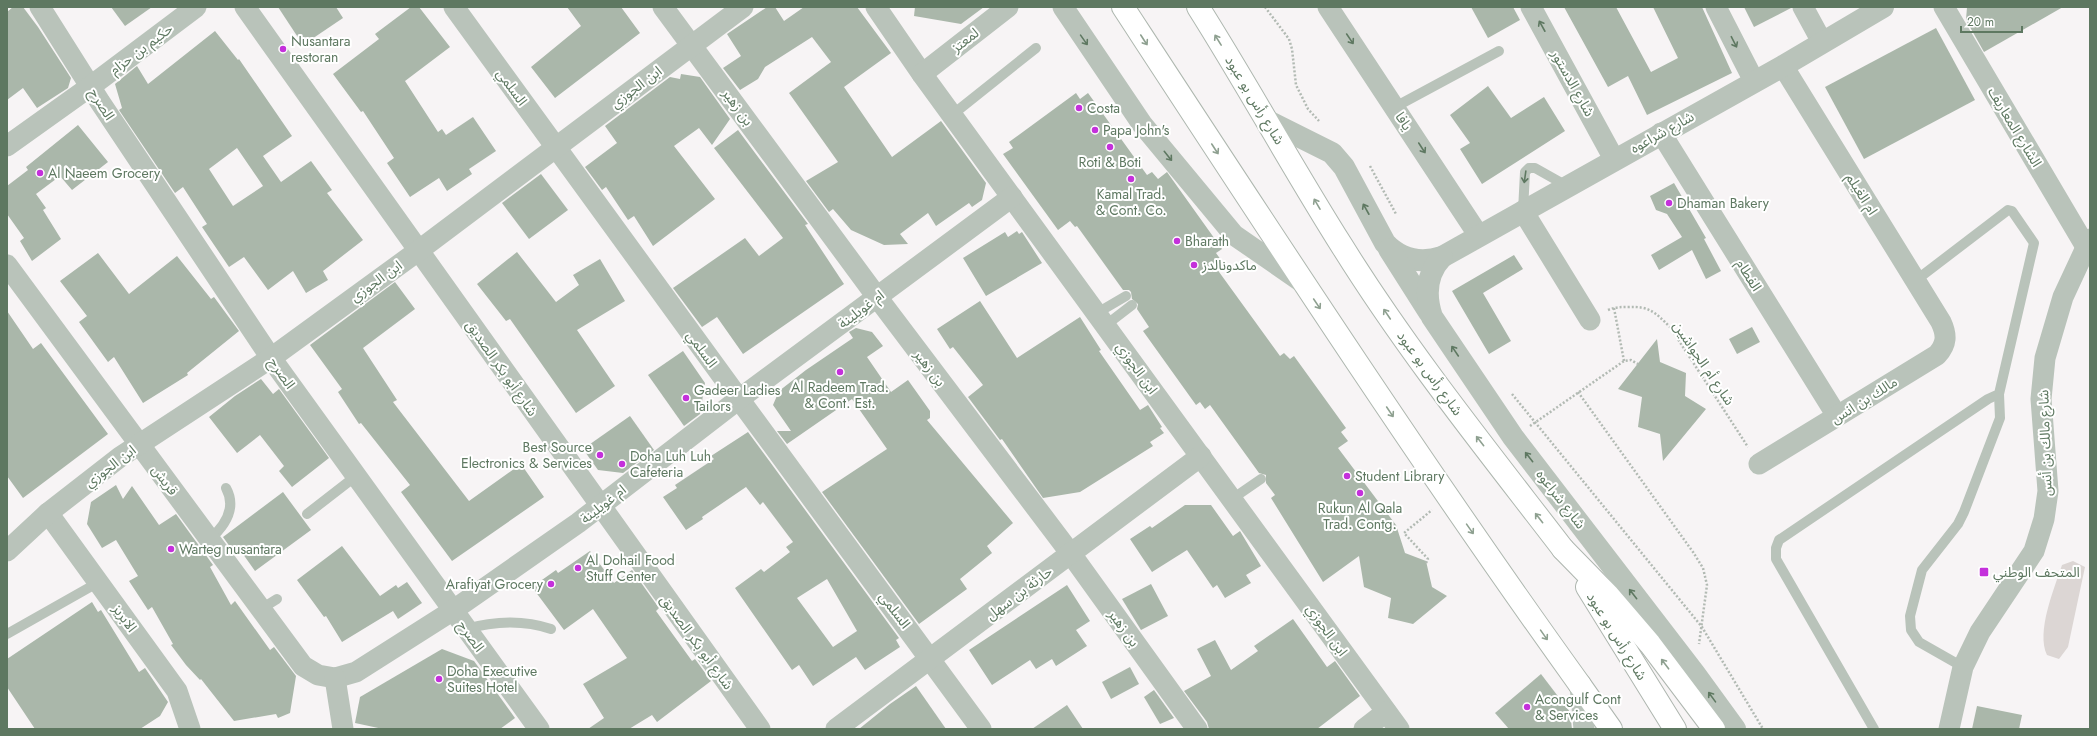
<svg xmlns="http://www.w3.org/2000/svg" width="2097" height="736" font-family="Jost,'Noto Sans Arabic',sans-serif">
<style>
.green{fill:#dcd6d4}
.building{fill:#aab7aa;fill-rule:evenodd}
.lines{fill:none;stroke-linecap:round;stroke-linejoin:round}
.primary-casing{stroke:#aeb7af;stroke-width:24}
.motorway-casing{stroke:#aeb6af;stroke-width:24}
.path{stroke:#b2bab3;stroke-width:2.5;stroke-dasharray:2 2;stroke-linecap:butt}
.service{stroke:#b9c3ba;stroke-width:10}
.minor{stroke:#b9c3ba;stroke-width:21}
.tertiary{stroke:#b9c3ba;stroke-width:22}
.primary{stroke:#fff;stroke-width:22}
.motorway{stroke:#fff;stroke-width:22}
.oneway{stroke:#5e7861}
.oneway2{stroke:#8ea090}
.poi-dot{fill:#c430db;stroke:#fff;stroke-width:1.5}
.labels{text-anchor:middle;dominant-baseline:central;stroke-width:4;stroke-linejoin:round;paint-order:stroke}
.street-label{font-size:14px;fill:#5e7861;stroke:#fff}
.poi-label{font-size:14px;fill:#5e7861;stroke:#fff;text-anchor:start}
</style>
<rect width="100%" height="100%" fill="#f7f4f5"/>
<path class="green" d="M 2073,561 L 2085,567 L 2068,647 L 2059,659 L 2047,655 C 2036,632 2054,589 2062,565 Z"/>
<g class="building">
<polygon points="13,7 23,7 38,27 71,78 68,88 37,108 23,88 7,100 7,12"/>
<polygon points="111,7 152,7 125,26"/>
<polygon points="278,7 336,7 343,18 303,45"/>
<polygon points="411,7 419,7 450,47 405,81 438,132 442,129 446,135 473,117 496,151 469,169 472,174 447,191 439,178 410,197 387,163 394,158 363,111 361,112 333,74 379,39 375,34"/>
<polygon points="567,7 621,7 640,33 555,98 531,67 581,26"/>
<polygon points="767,7 775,7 784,21 804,7 857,7 891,53 844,87 892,157 941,121 986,183 982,200 972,207 969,203 936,226 928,213 900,234 908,244 884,245 851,230 833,209 829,212 806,181 838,162 789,93 831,62 812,37 765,67 758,79 740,90 723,68 741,56 727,34"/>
<polygon points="915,7 984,7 961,24 914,16"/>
<polygon points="1471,7 1513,7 1520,20 1488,38"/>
<polygon points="1564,7 1616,7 1651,72 1678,58 1653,7 1702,7 1732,73 1647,115 1628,76 1608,87"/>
<polygon points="1744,7 1791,7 1791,8 1754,27"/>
<polygon points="1967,7 2063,7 1984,52 1966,20"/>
<polygon points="1936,28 1975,100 1864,159 1825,87"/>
<path d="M 215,31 L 238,60 L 239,59 L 292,136 L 263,156 L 281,182 L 311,161 L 332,190 L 327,193 L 363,240 L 323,271 L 328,280 L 306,293 L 293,271 L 268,290 L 244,257 L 229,267 L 202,227 L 207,224 L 183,187 L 175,193 L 119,110 L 122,108 L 115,84 L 137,66 L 148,84 ZM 237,148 L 263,186 L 233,206 L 209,169 Z"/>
<polygon points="681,74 700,77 730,119 712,145 699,128 674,146 715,199 653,246 634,216 628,220 606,187 602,190 585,167 617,143 605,126 670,77 680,79"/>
<polygon points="1488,86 1511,118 1544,97 1565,131 1482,184 1460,149 1470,143 1450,115"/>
<polygon points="1076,93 1080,99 1088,93 1147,175 1152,172 1158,179 1167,172 1222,249 1216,253 1221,260 1214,265 1280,356 1284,353 1290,359 1294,356 1346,428 1341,432 1348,441 1338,448 1396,525 1405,553 1426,561 1432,587 1447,596 1413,624 1388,618 1391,598 1364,587 1359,556 1323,582 1271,498 1275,495 1266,483 1266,475 1259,473 1210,405 1205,409 1200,402 1196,405 1143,331 1149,327 1137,309 1138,304 1132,299 1131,292 1129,290 1123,290 1077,226 1075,227 1070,221 1058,230 1003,154 1013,148 1009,142"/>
<polygon points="78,125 108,162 72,190 60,176 36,194 46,208 43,210 61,239 32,261 20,241 24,238 7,214 7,186 28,170 26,167"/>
<polygon points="738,130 808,224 805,225 844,284 743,354 717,317 702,327 673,288 745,238 759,256 783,238 714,148"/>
<polygon points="541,174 568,210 529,239 502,203"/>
<polygon points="1674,183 1706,238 1704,239 1721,271 1706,279 1692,250 1659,270 1651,255 1682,237 1667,214 1656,210 1650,196"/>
<polygon points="1017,231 1019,234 1022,232 1042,263 986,296 963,258 1005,232 1008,237"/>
<polygon points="517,252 556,302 579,285 573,275 600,259 625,301 577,330 615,386 576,413 510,319 506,321 477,284"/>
<polygon points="98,253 129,294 177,256 211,299 214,297 239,331 187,373 188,375 143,403 114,357 108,362 79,322 87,316 60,281"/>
<polygon points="1514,255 1523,269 1483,293 1511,341 1489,354 1452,291"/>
<polygon points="395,282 415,309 363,348 397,400 393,402 469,501 521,464 544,497 452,561 401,492 410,485 361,423 359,424 338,392 342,389 310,345"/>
<polygon points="980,301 1017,358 1080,317 1101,350 1099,351 1140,410 1148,405 1162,427 1160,428 1164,433 1150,442 1153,446 1080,492 1043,498 1002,439 1000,440 968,397 983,385 953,347 950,349 937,329"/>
<polygon points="7,311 33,349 41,343 108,434 23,498 7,476"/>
<polygon points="1752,327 1760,342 1737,354 1729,339"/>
<polygon points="856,328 872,332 883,346 867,357 891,392 908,380 930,411 930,418 927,420 1013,523 987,546 992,553 960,579 967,589 919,624 822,492 887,449 852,399 787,444 777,431 791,431 773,405 779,391 806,370 853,338 849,332"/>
<polygon points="1657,339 1660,362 1686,373 1685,396 1706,409 1663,461 1660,434 1638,427 1642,397 1618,389"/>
<polygon points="683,351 705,383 700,414 684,426 648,375"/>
<polygon points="261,379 273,394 279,389 329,458 292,487 279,471 284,466 260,435 237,453 209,417 235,396"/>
<polygon points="630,416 654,450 623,473 598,470 583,449"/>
<path d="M 748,432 L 899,638 L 896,640 L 900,647 L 865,670 L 856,657 L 813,686 L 799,665 L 792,670 L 735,588 L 761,569 L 764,572 L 790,552 L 786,547 L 793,542 L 763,502 L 760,505 L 746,487 L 702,517 L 703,519 L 686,530 L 663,497 L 677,488 L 675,485 L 714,459 L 711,456 ZM 827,579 L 857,631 L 833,647 L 797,598 Z"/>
<polygon points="116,485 123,499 132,486 159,525 176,514 213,565 210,567 231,605 235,601 270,650 274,647 296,676 290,713 278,718 276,714 234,721 201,679 200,680 186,665 171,645 173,644 152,607 148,610 129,581 138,576 116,540 102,548 87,524 91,502"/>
<polygon points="283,492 311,530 255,571 238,547 233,551 223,537"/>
<polygon points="1185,505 1211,505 1233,536 1240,531 1261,566 1246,575 1251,583 1225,598 1217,585 1213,588 1187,550 1152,572 1130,539 1150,526 1152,528"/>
<polygon points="342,546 380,596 396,585 398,588 407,582 422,603 398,619 393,611 342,642 326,616 324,617 297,580"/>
<polygon points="590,551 614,583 632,570 659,608 656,611 692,661 695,659 711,681 657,722 652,715 629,729 588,729 604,718 583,684 627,658 593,609 564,630 532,587 556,570 558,573"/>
<polygon points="1151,584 1168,616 1141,630 1122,599"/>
<polygon points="1067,585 1090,621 1076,630 1087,646 1056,666 1052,659 1036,669 1030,660 992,685 969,650"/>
<polygon points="92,602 98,612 101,610 139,672 145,668 168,702 160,716 140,729 35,729 7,687 7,659"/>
<polygon points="1293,619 1327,667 1335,661 1360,696 1317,729 1209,729 1207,722 1184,691 1211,676 1197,649 1215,640 1231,670 1258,651 1254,646"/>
<polygon points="442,649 474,661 515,718 500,729 383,729 355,723 360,697"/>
<polygon points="1130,667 1139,684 1111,699 1102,682"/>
<polygon points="1541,674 1570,712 1572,729 1509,729 1495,713"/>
<polygon points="916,686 946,729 859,729 890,704"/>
<polygon points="1154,690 1174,718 1160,724 1144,697"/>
<polygon points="1067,705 1083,729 1032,729"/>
<polygon points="1977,706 2022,715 2019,729 1972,729"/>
</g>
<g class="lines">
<defs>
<g id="primary">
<path d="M 1123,7 C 1272,235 1421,464 1580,685"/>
<path d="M 1198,7 C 1248,86 1292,167 1342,246 C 1408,352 1487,450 1563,549"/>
</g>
<g id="motorway">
<polyline points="1563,549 1608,595 1650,644 1714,729"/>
<polyline points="1587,587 1675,729"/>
<polyline points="1580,685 1611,729"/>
</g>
</defs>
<use href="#primary" class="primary-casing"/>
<use href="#motorway" class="motorway-casing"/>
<g class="path">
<polyline points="1265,7 1289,39 1292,49 1296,85 1308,109 1319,121"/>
<polyline points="1370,166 1396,214"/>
<polyline points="1614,308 1624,361"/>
<path d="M 1608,310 C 1615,307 1621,307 1628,307 C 1649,306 1655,312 1670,327 L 1748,447"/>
<polyline points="1578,392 1693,552 1703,568 1707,585 1699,644"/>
<polyline points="1512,394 1702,627 1763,729"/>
<polyline points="1530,426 1624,361 1631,360 1638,364"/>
<polyline points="1426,563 1428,559 1404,533 1432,510"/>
</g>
<g class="service">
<polyline points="1395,107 1499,51"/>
<polyline points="952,115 1036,48"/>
<polyline points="1523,211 1525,172 1529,168 1535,168 1567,186"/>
<polyline points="1097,313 1126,296"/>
<polyline points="1106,325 1132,305"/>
<polyline points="1232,499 1261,479"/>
<polyline points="307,514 356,476"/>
<path d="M 209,540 C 225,526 237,508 226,488"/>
<polyline points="261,609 277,599"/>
<path d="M 465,629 C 494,621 522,619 551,629"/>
<polyline points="7,634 99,582"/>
<polyline points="1963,667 1919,642 1911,630 1910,616 1922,570 1958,524 1964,512 2000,418 1999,394"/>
<polyline points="1874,729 1776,559 1776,548 1779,540 1988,399 1999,394 2034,243 2012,211 2008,210 1915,281"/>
</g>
<g class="minor">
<polyline points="40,7 100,102 271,358 539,729"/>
<polyline points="245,7 760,729"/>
<polyline points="454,7 739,399 981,729"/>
<polyline points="663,7 877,297 1071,554 1197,729"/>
<polyline points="876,7 922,74 1399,729"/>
<polyline points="1063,7 1142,124 1234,235 1302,282"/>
<polyline points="1328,7 1479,236"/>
<polyline points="1531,7 1614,159"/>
<polyline points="1716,7 1754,81"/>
<polyline points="1803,7 1822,42"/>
<polyline points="1944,7 2086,247"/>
<polyline points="922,74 1008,7"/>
<polyline points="1661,133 1837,416"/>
<polyline points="7,146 91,86 196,7"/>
<polyline points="1523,211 1590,320"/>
<polyline points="7,265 303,666 318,675 335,678 356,672 452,611 578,523 739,399 1012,197"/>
<path d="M 1759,464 L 1937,355 C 1947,344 1947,335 1941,322 L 1783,66"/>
<polyline points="48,513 177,691 190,729"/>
<polyline points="7,551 48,513 120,457 271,358 418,251 743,7"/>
<polyline points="335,678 343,729"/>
<polyline points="1580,685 1584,729"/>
<polyline points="836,729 1201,456"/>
<polyline points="1364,729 1386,712"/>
<polyline points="1949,729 1963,667 1980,632 2034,551 2044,519 2048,491 2041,399 2045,358 2063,297 2090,239"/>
</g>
<g class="tertiary">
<path d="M 1268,121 L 1332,153 L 1344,167 L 1385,243 C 1401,260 1420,264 1442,257 L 1783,66 L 1883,7"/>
<polyline points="1389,249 1429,312"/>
<path d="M 1442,257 C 1426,274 1425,296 1432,317 L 1513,437 L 1695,674 L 1735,729"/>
</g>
<use href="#primary" class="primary"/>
<use href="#motorway" class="motorway"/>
</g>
<defs><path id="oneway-shaft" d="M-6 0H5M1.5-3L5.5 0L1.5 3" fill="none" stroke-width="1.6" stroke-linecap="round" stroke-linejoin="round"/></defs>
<g class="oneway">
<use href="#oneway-shaft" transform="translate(1542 26) rotate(-119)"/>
<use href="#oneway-shaft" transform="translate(1350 39) rotate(56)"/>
<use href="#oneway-shaft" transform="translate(1084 40) rotate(55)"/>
<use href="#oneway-shaft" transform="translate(1734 42) rotate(63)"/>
<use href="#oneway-shaft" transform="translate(1422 148) rotate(57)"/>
<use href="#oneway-shaft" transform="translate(1168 156) rotate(51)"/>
<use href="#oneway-shaft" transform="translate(1525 177) rotate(98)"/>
<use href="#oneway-shaft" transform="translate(1366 209) rotate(-119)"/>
<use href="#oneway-shaft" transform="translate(1455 351) rotate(-124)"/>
<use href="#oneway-shaft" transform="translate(1529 457) rotate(-128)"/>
<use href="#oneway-shaft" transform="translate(1633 594) rotate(-128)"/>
<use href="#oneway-shaft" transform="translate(1712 697) rotate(-126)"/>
</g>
<g class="oneway2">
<use href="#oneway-shaft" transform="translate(1144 40) rotate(57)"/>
<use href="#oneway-shaft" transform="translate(1218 40) rotate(-122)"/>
<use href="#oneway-shaft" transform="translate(1215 149) rotate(57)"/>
<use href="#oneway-shaft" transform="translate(1317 204) rotate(-120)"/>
<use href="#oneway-shaft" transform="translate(1317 304) rotate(56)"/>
<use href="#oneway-shaft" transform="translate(1387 314) rotate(-124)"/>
<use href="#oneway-shaft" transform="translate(1390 412) rotate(56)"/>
<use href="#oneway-shaft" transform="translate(1480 441) rotate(-128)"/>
<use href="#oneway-shaft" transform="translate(1539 518) rotate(-128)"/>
<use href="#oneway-shaft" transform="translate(1470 529) rotate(55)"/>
<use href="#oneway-shaft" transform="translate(1544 635) rotate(55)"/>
<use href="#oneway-shaft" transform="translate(1665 664) rotate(-127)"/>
</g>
<g class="poi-dot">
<circle cx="283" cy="49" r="4"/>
<circle cx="1079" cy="108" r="4"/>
<circle cx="1095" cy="130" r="4"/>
<circle cx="1110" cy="147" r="4"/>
<circle cx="40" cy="173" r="4"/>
<circle cx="1131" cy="179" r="4"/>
<circle cx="1669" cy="203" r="4"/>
<circle cx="1177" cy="241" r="4"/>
<circle cx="1194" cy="265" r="4"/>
<circle cx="840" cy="372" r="4"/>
<circle cx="686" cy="398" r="4"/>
<circle cx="600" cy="455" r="4"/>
<circle cx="622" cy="464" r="4"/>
<circle cx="1347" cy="476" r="4"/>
<circle cx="1360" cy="493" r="4"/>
<circle cx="171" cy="549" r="4"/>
<circle cx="578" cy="568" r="4"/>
<rect x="1979" y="567" width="10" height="10" rx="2"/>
<circle cx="551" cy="584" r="4"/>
<circle cx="439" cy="679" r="4"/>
<circle cx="1527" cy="707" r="4"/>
</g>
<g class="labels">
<g class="street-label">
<text transform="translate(965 40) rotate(-38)">لمعتز</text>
<text transform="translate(141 49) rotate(-37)">حكيم بن حزام</text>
<text transform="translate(1573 83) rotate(61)">شارع الدستور</text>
<text transform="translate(512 87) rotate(54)">السلمي</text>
<text transform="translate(636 87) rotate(-37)">ابن الجوزي</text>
<text transform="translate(1255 100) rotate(59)">شارع رأس بو عبود</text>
<text transform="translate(102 104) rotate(58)">الصرح</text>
<text transform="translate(738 107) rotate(54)">بن زهير</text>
<text transform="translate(1404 121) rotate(57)">يافا</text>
<text transform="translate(2015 127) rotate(59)">الشارع المعاريف</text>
<text transform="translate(1662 132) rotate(-29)">شارع شراعوه</text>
<text transform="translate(1862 194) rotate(58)">ام الغيلم</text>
<text transform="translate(1749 275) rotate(58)">الفطام</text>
<text transform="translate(376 281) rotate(-36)">ابن الجوزي</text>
<text transform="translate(861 309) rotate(-37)">ام غويلينة</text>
<text transform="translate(702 349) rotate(54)">السلمي</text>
<text transform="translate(1704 363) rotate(56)">شارع أم الجواشين</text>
<text transform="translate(502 368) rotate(55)">شارع أبو بكر الصديق</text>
<text transform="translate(930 368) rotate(53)">بن زهير</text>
<text transform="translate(1137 368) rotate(54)">ابن الجوزي</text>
<text transform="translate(282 373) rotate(55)">الصرح</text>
<text transform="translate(1430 373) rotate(54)">شارع رأس بو عبود</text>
<text transform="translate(1864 400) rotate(-32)">مالك بن انس</text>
<text transform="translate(2045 443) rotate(-92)">شارع مالك بن أنس</text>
<text transform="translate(110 466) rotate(-37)">ابن الجوزي</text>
<text transform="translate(165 480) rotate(53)">قريش</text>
<text transform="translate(1561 499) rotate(52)">شارع شراعوه</text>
<text transform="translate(603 504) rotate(-38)">ام غويلينة</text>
<text transform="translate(1019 593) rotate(-37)">حارثة بن سهل</text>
<text transform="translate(895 610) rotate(53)">السلمي</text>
<text transform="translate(125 618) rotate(54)">الابريز</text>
<text transform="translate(1124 628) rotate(54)">بن زهير</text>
<text transform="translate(1327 630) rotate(54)">ابن الجوزي</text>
<text transform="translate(471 636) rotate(54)">الصرح</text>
<text transform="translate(1617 636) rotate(58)">شارع رأس بو عبود</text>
<text transform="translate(697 642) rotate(54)">شارع أبو بكر الصديق</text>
</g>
<g class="poi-label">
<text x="291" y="41">Nusantara<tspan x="291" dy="16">restoran</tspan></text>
<text x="1087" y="108">Costa</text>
<text x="1103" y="130">Papa John's</text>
<text x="1110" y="162" text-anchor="middle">Roti &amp; Boti</text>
<text x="48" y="173">Al Naeem Grocery</text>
<text x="1131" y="194" text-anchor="middle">Kamal Trad.<tspan x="1131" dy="16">&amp; Cont. Co.</tspan></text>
<text x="1677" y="203">Dhaman Bakery</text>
<text x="1185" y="241">Bharath</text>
<text x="1202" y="265">ماكدونالدز</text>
<text x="840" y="387" text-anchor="middle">Al Radeem Trad.<tspan x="840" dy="16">&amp; Cont. Est.</tspan></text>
<text x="694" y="390">Gadeer Ladies<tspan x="694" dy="16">Tailors</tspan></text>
<text x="592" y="447" text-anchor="end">Best Source<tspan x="592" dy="16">Electronics &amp; Services</tspan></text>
<text x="630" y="456">Doha Luh Luh<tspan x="630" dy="16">Cafeteria</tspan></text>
<text x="1355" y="476">Student Library</text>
<text x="1360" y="508" text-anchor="middle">Rukun Al Qala<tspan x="1360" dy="16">Trad. Contg.</tspan></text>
<text x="179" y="549">Warteg nusantara</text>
<text x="586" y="560">Al Dohail Food<tspan x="586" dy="16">Stuff Center</tspan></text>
<text x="1993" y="572">المتحف الوطني</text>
<text x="543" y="584" text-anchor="end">Arafiyat Grocery</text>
<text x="447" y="671">Doha Executive<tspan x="447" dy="16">Suites Hotel</tspan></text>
<text x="1535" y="699">Acongulf Cont<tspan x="1535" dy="16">&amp; Services</tspan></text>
</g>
</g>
<rect width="2097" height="736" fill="none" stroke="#5e7861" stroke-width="16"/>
<path d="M1961 26v6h61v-6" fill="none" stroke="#5e7861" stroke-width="2"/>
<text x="1967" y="26" font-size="12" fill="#5e7861" stroke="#ffffff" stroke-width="3" paint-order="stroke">20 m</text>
</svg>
